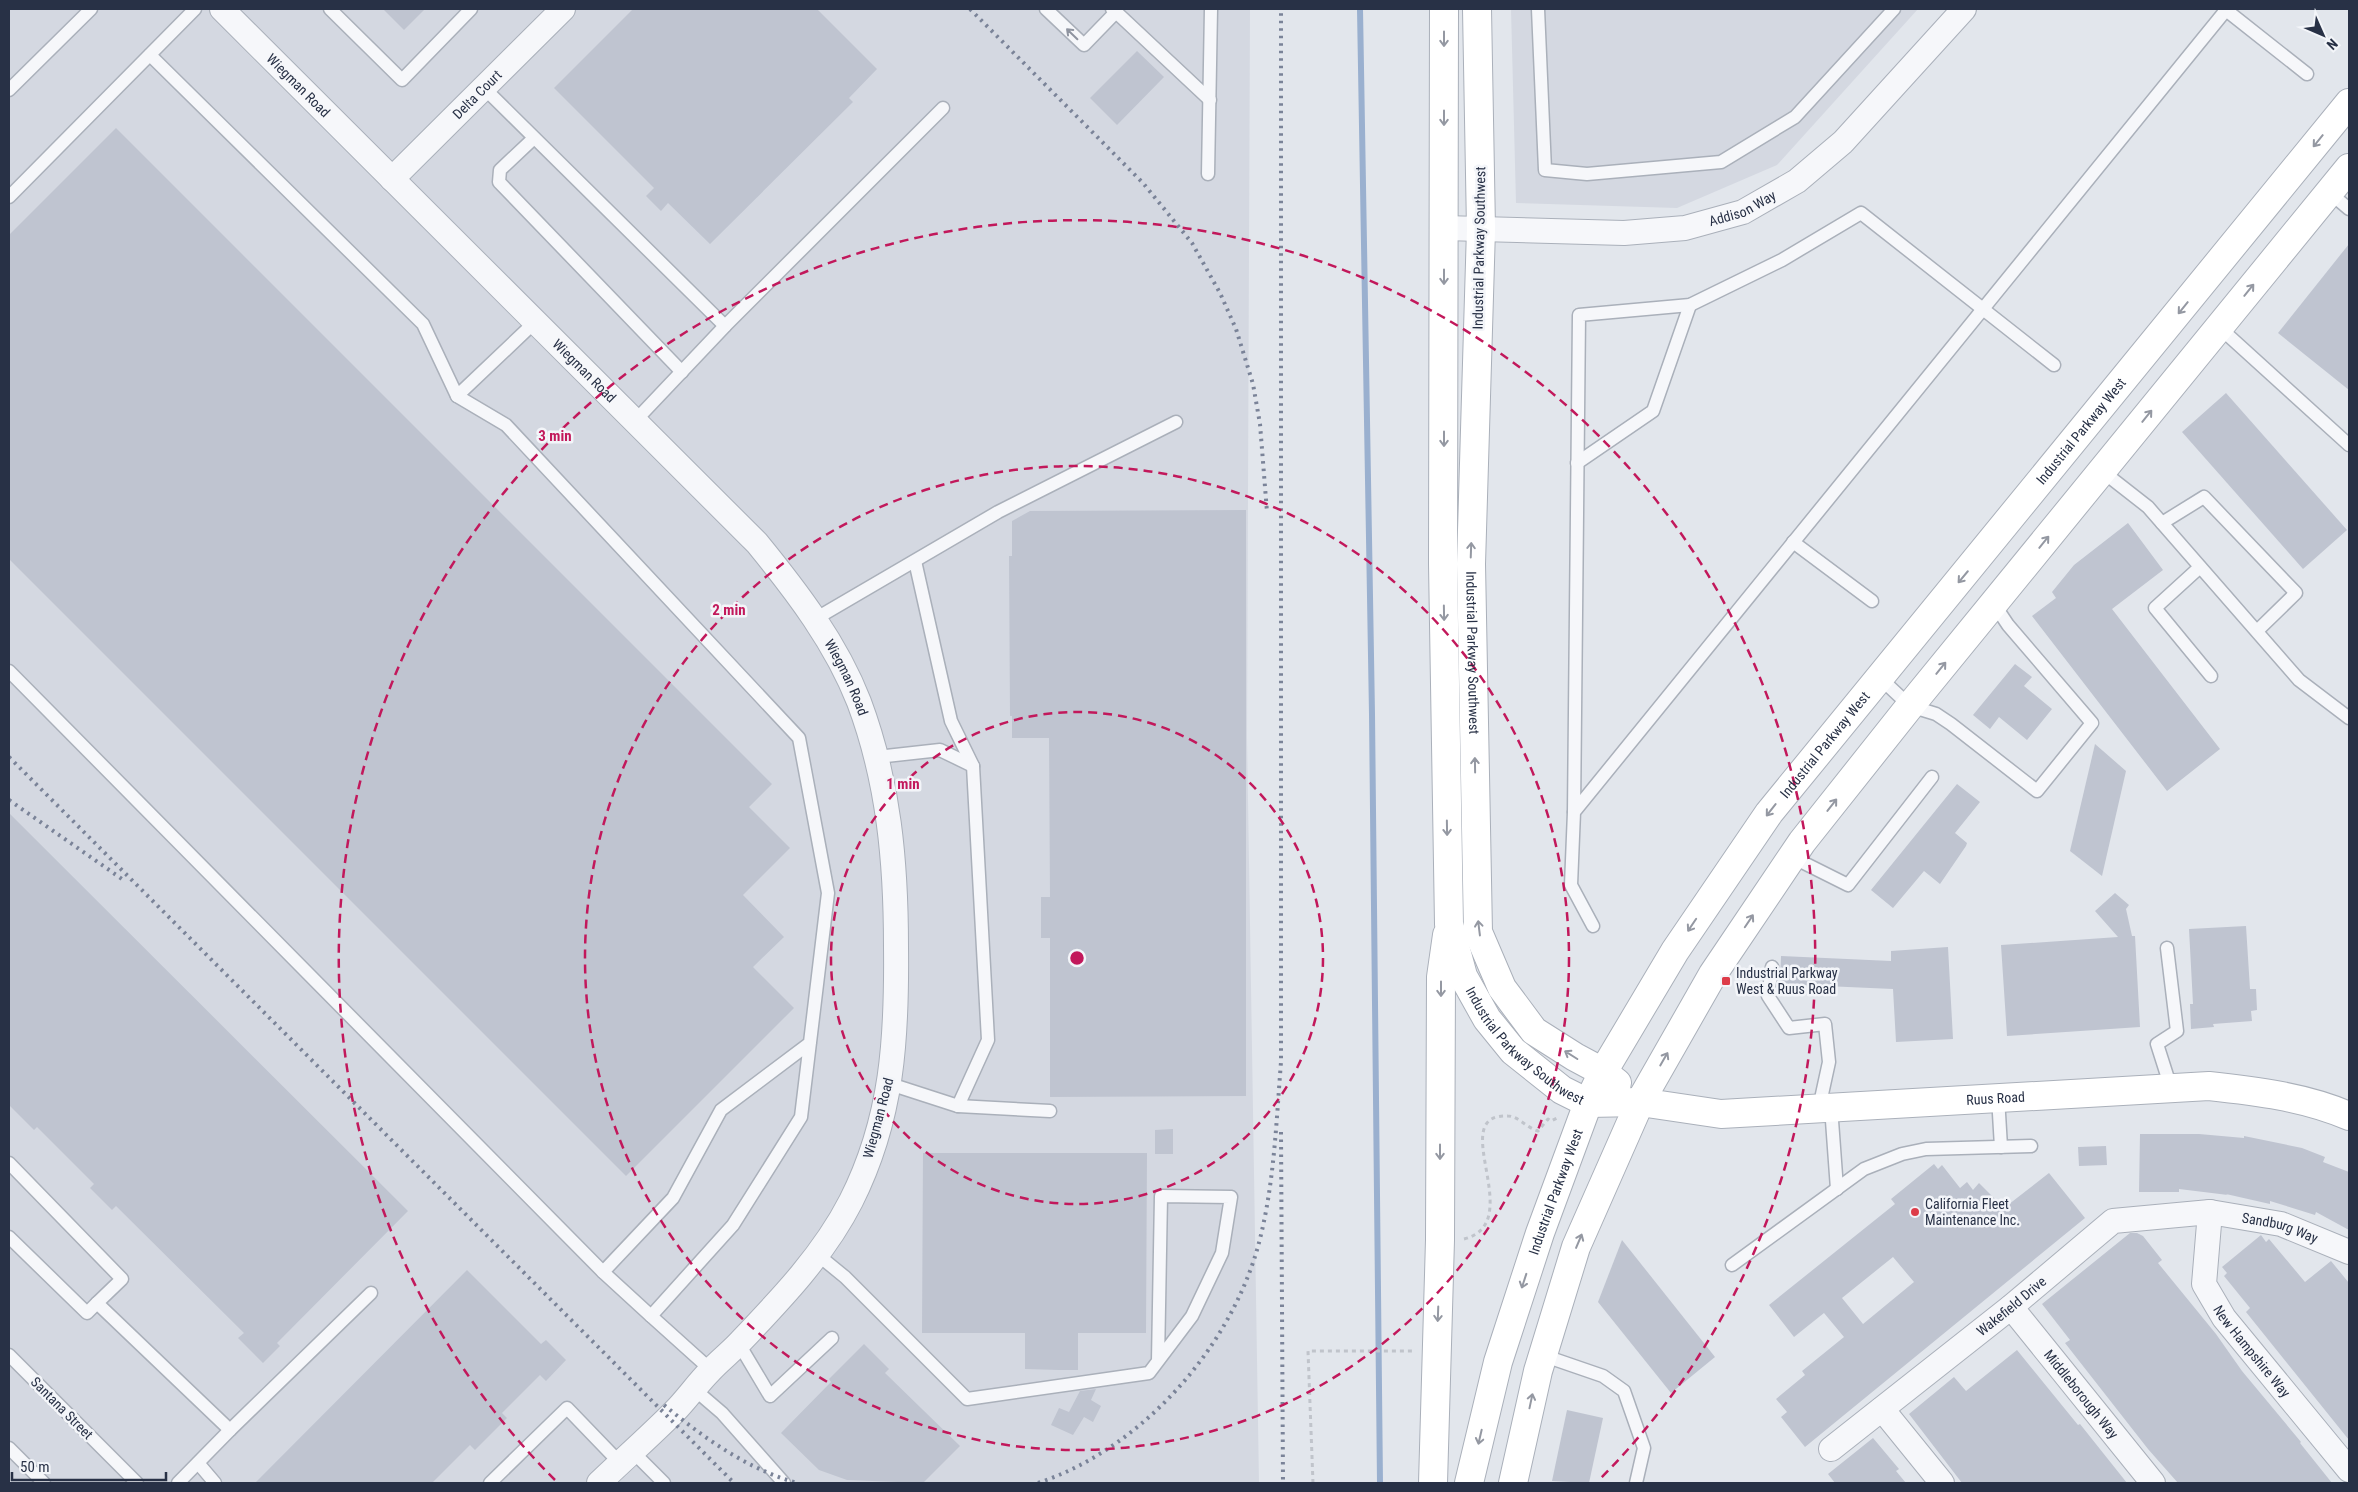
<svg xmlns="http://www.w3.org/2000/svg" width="2358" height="1492" font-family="'Roboto Condensed',sans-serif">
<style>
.built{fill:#d4d8e1}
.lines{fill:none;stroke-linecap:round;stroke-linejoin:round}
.stream{stroke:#9ab0cf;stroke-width:6}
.building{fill:#bfc4d0;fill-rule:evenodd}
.lane-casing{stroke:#aab0ba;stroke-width:15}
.street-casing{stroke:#aab0ba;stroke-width:26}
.secondary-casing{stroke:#aab0ba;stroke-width:30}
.path{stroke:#c0c4cb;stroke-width:3;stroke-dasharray:4 4;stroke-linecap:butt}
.lane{stroke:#f6f7fa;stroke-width:12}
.street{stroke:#f6f7fa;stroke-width:24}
.secondary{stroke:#fff;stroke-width:28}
.rail{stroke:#7a8398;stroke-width:4;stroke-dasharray:2.5 5;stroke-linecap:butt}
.oneway{stroke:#8f94a0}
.oneway2{stroke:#9498a2}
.ring{fill:none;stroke:#c2185b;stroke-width:2.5;stroke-dasharray:9 6}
.poi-dot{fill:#dd3c49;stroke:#f3f5f9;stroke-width:2}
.labels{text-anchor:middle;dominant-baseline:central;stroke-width:5;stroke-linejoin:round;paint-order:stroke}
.street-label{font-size:14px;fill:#283146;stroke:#f3f5f9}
.poi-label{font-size:14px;fill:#283146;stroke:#f3f5f9;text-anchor:start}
.centre{fill:#c2185b;stroke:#f3f5f9;stroke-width:2.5}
.ring-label{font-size:15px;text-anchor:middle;font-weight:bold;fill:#c2185b;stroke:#f3f5f9;stroke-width:5;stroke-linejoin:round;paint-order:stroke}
</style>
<rect width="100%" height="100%" fill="#e2e6ec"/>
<g class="built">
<polygon points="9,9 1250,9 1247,738 1259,1483 9,1483"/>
<polygon points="1511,9 1918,9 1777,165 1677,208 1516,203"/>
</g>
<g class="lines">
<polyline class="stream" points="1360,9 1372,714 1380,1483"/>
</g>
<g class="building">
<polygon points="383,9 425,9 404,30"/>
<polygon points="633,9 817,9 877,69 849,98 853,102 710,244 668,203 661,211 646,196 654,188 554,88"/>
<polygon points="1137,51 1164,77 1117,125 1090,98"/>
<polygon points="116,128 772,784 749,807 790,848 743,895 784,937 753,967 794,1008 626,1176 9,559 9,235"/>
<polygon points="2349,244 2349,390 2278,333"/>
<polygon points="2226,393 2347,530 2303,569 2182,432"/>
<polygon points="1246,510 1246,1096 1050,1097 1050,938 1041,938 1041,897 1050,897 1049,738 1012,738 1012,716 1010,716 1009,556 1012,556 1012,521 1030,511"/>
<polygon points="2128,523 2163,570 2112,609 2220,749 2167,791 2032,616 2056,598 2052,592 2074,565"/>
<polygon points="2015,664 2032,677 2024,686 2052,709 2027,740 1999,717 1990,729 1973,715"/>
<polygon points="2095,744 2126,771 2102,876 2070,851"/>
<polygon points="1957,784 1980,802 1955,833 1967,843 1966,846 1940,884 1924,871 1893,908 1871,890"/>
<polygon points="9,813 408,1211 277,1343 280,1346 263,1363 238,1338 244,1333 116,1206 112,1210 90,1188 94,1184 37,1127 34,1130 9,1105"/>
<polygon points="2115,893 2129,905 2126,909 2132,936 2135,936 2140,1027 2007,1036 2001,945 2118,937 2095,911"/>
<polygon points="2246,926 2250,989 2256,989 2257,1010 2251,1011 2252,1021 2213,1024 2214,1027 2191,1029 2190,1004 2193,1004 2189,929"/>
<polygon points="1948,947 1953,1039 1896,1042 1893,989 1780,984 1781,956 1891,961 1891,951"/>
<polygon points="1173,1129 1173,1154 1155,1154 1155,1130"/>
<polygon points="2140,1134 2199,1134 2244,1138 2244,1136 2302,1148 2325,1157 2323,1162 2349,1172 2349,1230 2316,1212 2315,1215 2270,1201 2270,1204 2226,1194 2228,1195 2179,1189 2179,1192 2139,1192"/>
<polygon points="2106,1146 2107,1165 2079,1166 2078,1147"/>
<polygon points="923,1153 1147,1153 1146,1333 1078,1333 1078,1370 1059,1370 1025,1369 1025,1333 922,1333"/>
<path d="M 1934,1164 L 1938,1169 L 1942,1165 L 1960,1188 L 1967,1182 L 1973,1190 L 1979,1183 L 2004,1208 L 2049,1173 L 2085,1218 L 1805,1447 L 1781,1417 L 1787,1412 L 1776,1399 L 1805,1375 L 1802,1371 L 1844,1337 L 1824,1313 L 1794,1337 L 1769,1305 L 1895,1204 L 1891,1199 ZM 1893,1257 L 1914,1282 L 1863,1324 L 1842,1298 Z"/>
<polygon points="2130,1233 2137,1233 2143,1236 2162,1260 2158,1263 2216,1334 2242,1371 2301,1442 2300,1443 2332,1483 2178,1483 2148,1449 2065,1343 2070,1340 2042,1304"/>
<polygon points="2261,1235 2266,1242 2269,1239 2305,1282 2331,1261 2349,1283 2349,1440 2246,1312 2250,1308 2224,1276 2227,1273 2222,1267"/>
<polygon points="1622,1240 1715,1357 1671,1393 1598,1302"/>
<polygon points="467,1270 541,1344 546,1340 566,1360 546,1381 540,1375 502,1413 507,1418 475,1450 470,1445 432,1483 255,1483"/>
<polygon points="864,1344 889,1369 885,1373 960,1446 923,1483 847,1480 819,1470 781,1433 831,1382 829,1379"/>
<polygon points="2017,1350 2078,1425 2080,1424 2127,1483 1962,1483 1909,1414 1954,1377 1966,1391"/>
<polygon points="1096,1389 1091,1400 1101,1406 1093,1422 1084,1417 1073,1435 1051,1425 1059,1408 1069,1412 1080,1391"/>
<polygon points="1567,1410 1603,1418 1589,1483 1552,1481"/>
<polygon points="1873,1438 1899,1469 1896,1471 1906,1483 1835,1483 1828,1474"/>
</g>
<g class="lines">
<defs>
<g id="lane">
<polyline points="330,9 402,80 471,9"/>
<polyline points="1046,9 1084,45 1116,12 1112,9"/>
<polyline points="1538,9 1545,170 1587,174 1721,162 1795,117 1894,9"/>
<polyline points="2226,10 2307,74"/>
<polyline points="1116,12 1210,100"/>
<polyline points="150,55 423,324 457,396 535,322"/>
<polyline points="483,87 725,326"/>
<polyline points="9,90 91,9"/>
<polyline points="534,138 500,170 499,182 682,372"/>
<polyline points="1208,174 1211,9"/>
<polyline points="2329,192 2349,209"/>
<polyline points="9,197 195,9"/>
<polyline points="2219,327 2349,445"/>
<polyline points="457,396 506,425 799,738 828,893 801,1117 733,1225 651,1316 603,1272 673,1198 721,1110 810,1043"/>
<polyline points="635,421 725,326 943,108"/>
<polyline points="1577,463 1653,411 1690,305"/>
<polyline points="2102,471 2148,507 2299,680 2349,718"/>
<polyline points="2162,523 2204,497 2296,593 2257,631"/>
<polyline points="1793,542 1872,601"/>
<polyline points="915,561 951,721 973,766"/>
<polyline points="2200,567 2155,608 2211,676"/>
<polyline points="815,619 998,512 1176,422"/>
<polyline points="9,671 603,1272"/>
<polyline points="1879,677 1910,706 1936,714 1951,724 2037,791 2092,723 2008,625 1994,604"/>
<polyline points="877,757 940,750 973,766 988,1040 958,1106"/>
<polyline points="1574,812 1579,315 1690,305 1782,260 1861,213 2054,365"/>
<polyline points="1792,857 1848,885 1932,777"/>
<polyline points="1593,926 1571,885 1574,812 2226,10 2224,9"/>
<polyline points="2167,948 2177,1031 2157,1044 2171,1088"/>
<polyline points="1772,967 1768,996 1789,1028 1825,1024 1829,1062 1819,1108"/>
<polyline points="890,1084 958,1106 1050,1111"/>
<polyline points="1998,1097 2001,1147"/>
<polyline points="1831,1107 1837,1189"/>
<polyline points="9,1163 122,1279 97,1303 230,1430 371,1293"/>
<polyline points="9,1237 87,1313 97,1303"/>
<polyline points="818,1255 845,1277 967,1399 1149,1373 1192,1316 1222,1253 1231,1197 1161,1196 1158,1361"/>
<polyline points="1732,1265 1864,1169 1902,1154 1926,1149 2031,1146"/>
<polyline points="651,1316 711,1370"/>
<polyline points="739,1344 770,1396 832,1338"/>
<polyline points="9,1355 137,1483"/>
<polyline points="1542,1355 1603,1376 1624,1391 1644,1448 1636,1483"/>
<polyline points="694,1389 722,1413 784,1483"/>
<polyline points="9,1448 44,1483"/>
<polyline points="632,1451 664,1483"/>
<polyline points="198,1463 215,1483"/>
<polyline points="178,1483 230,1430"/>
<polyline points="490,1483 567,1408 620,1463"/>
</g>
<g id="street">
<path id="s1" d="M 222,9 L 757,543 C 797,592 836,643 859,702 C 889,782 896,863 896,947 C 897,1037 893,1118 851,1201 C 824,1254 782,1298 741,1341 C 731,1352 719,1361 710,1371 C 697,1384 687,1399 674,1412 C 650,1436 624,1459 599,1483"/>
<path id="s2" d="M 392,179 L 563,9"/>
<path id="s3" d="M 1444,228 L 1624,233 L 1685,228 L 1743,212 L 1797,181 L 1843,142 L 1964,9"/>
<path id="s4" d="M 2210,1212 L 2204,1284 L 2224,1318 L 2349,1470"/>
<path id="s5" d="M 2011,1307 L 2153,1483"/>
<polyline points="1882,1409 1942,1483"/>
<path id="s6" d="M 1831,1449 L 2011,1307 L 2113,1221 L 2210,1212 L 2281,1224 L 2349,1252"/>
</g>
<g id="secondary">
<path id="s7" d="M 1444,9 L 1443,564 L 1449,924 L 1463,976 L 1487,1019 L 1513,1051 L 1562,1090 L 1588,1103 L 1640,1102 L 1721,1114 L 2209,1086 C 2256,1091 2305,1097 2349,1116"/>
<path id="s8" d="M 1477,9 L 1481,229 L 1471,564 L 1478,932 L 1502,988 L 1534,1031 L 1575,1057 L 1603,1072 L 1617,1083"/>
<polyline points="1433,1483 1440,1240 1441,977 1447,935"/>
<path id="s9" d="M 1469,1483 L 1498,1362 L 1540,1233 L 1588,1103 L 1603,1072 L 1675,951 L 1769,813 L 2349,103"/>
<polyline points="1513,1483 1538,1371 1576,1247 1640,1102 1713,974 1802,842 1910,706 2349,168"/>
</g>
</defs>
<use href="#lane" class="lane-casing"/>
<use href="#street" class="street-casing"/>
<use href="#secondary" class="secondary-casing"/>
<g class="path">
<path d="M 1464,1239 C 1529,1223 1444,1113 1508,1116 C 1518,1116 1527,1128 1538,1131 L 1548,1119 L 1551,1121 L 1557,1118"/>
<polyline points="1313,1483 1308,1351 1414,1351"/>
</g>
<use href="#lane" class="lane"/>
<use href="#street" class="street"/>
<use href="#secondary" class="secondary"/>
<g class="rail">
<polyline points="970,9 1143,183 1192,243 1220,293 1236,329 1253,384 1260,424 1267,512"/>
<polyline points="9,757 734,1483"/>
<polyline points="9,800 122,879"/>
<polyline points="1281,1132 1283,1483"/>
<path d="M 664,1405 C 704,1438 747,1469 797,1483"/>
<path d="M 1038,1483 C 1140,1449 1227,1352 1257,1250 C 1274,1190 1276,1125 1281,1062 L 1281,9"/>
</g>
</g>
<defs><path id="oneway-shaft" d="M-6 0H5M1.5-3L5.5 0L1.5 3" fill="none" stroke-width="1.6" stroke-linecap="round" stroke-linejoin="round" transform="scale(1.25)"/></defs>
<use class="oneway" href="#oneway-shaft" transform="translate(1072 34) rotate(-136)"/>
<g class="oneway2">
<use href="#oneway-shaft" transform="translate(1444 39) rotate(90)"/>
<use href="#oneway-shaft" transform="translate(1444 118) rotate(90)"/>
<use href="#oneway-shaft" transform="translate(2318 141) rotate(129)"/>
<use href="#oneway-shaft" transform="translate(1444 277) rotate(90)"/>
<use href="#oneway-shaft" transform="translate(2249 290) rotate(-51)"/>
<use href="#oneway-shaft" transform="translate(2183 308) rotate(129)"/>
<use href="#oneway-shaft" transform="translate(2147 416) rotate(-51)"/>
<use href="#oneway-shaft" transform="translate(1444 439) rotate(90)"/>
<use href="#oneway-shaft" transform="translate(2044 542) rotate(-51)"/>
<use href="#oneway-shaft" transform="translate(1471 550) rotate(-88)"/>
<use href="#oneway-shaft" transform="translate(1963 577) rotate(130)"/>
<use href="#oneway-shaft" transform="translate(1444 613) rotate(89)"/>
<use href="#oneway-shaft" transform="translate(1941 668) rotate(-51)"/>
<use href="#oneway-shaft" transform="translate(1475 765) rotate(-91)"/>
<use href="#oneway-shaft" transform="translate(1832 805) rotate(-52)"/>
<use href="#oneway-shaft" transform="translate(1771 810) rotate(128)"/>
<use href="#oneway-shaft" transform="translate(1447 828) rotate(89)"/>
<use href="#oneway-shaft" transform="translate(1749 921) rotate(-56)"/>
<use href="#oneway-shaft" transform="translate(1692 925) rotate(124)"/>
<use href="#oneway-shaft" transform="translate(1479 928) rotate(-97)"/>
<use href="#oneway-shaft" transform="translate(1441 989) rotate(90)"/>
<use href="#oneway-shaft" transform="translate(1571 1055) rotate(-148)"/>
<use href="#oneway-shaft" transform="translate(1664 1059) rotate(-60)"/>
<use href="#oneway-shaft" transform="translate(1440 1152) rotate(90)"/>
<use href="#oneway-shaft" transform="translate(1579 1241) rotate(-67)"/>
<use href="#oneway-shaft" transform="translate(1524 1281) rotate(108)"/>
<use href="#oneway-shaft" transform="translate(1438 1314) rotate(92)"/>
<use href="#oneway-shaft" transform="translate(1531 1401) rotate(-78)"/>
<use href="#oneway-shaft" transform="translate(1480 1437) rotate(103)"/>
</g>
<g class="ring">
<circle cx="1077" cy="958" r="246"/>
<circle cx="1077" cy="958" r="492"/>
<path d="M555 1480A738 738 0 1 1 1599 1480"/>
</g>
<g class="poi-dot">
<rect x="1721" y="976" width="10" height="10" rx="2.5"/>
<circle cx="1915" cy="1212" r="5"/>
</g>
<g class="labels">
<g class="street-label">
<text stroke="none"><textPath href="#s1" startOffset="108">Wiegman Road</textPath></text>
<text stroke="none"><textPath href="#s2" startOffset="120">Delta Court</textPath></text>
<text stroke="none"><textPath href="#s3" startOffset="302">Addison Way</textPath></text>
<text transform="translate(1479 248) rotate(-89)">Industrial Parkway Southwest</text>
<text stroke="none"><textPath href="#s1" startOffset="512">Wiegman Road</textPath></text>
<text stroke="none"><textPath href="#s9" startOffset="1234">Industrial Parkway West</textPath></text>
<text stroke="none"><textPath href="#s8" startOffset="644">Industrial Parkway Southwest</textPath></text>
<text stroke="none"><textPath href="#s1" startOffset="918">Wiegman Road</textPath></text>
<text stroke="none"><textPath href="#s9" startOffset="829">Industrial Parkway West</textPath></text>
<text stroke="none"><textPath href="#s7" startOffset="1064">Industrial Parkway Southwest</textPath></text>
<text stroke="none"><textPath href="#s7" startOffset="1560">Ruus Road</textPath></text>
<text transform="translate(878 1118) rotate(-75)">Wiegman Road</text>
<text stroke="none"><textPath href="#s9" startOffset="304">Industrial Parkway West</textPath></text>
<text stroke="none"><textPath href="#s6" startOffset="532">Sandburg Way</textPath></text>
<text stroke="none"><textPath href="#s6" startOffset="230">Wakefield Drive</textPath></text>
<text stroke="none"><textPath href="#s4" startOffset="155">New Hampshire Way</textPath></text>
<text stroke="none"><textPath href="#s5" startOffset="112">Middleborough Way</textPath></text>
<text transform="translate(62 1408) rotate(45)">Santana Street</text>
</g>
<g class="poi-label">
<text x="1736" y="973">Industrial Parkway<tspan x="1736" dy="16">West &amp; Ruus Road</tspan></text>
<text x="1925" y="1204">California Fleet<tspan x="1925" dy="16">Maintenance Inc.</tspan></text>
</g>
</g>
<circle cx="1077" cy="958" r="8" class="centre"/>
<g class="ring-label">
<text x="555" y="441">3 min</text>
<text x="729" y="615">2 min</text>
<text x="903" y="789">1 min</text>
</g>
<rect width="2358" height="1492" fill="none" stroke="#283146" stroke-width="20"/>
<g transform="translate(2323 35) rotate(135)" stroke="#f3f5f9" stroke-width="4" paint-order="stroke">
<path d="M0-4L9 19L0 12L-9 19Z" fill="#283146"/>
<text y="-8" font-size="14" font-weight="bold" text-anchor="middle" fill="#283146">N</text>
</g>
<path d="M12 1472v8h154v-8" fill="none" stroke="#283146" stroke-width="2.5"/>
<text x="20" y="1472" font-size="15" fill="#283146" stroke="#f3f5f9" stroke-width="4" paint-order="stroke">50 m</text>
</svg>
